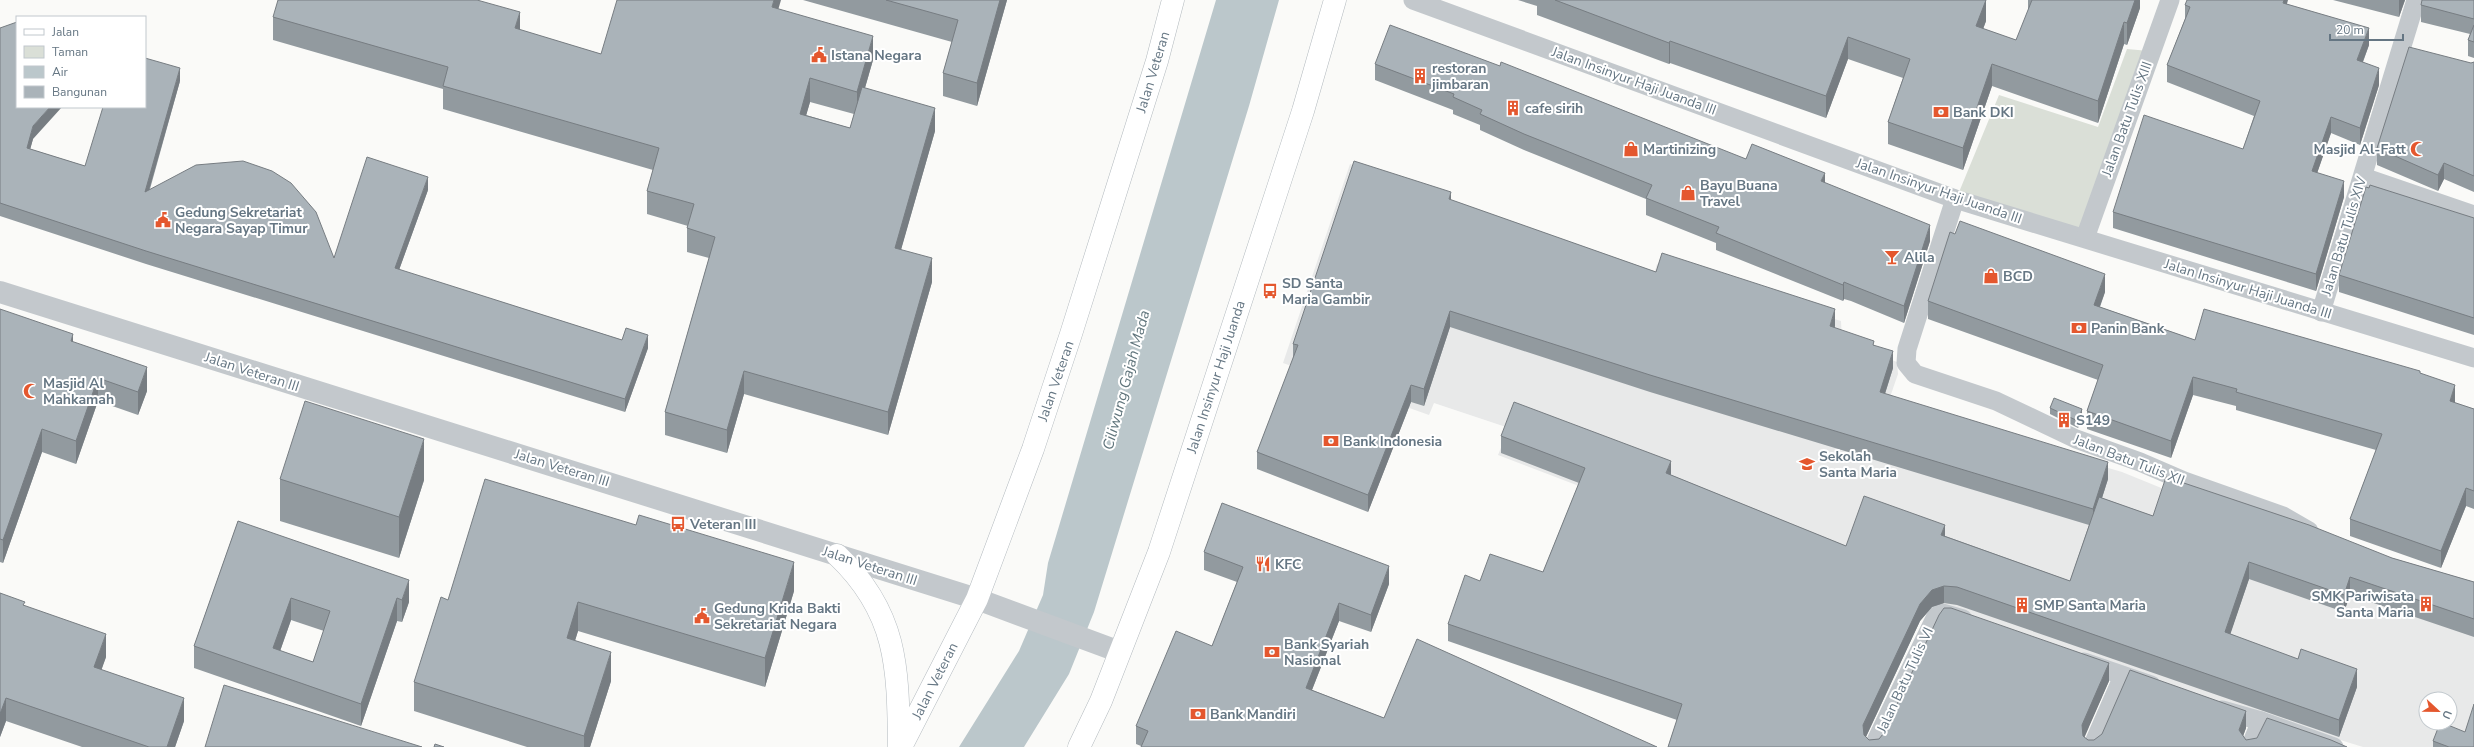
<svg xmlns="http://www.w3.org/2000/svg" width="2474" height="747" font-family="'Nunito Sans',sans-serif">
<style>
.built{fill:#e8e9e9;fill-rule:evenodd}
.green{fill:#dadfd7}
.water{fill:#bbc7cb}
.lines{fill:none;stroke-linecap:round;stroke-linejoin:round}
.secondary-casing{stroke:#b3babf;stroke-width:23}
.minor{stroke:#c3c8cc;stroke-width:19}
.tertiary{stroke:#c3c8cc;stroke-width:22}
.secondary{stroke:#fff;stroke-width:22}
.wall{fill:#929a9f;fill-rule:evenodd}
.shaded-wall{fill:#777d82}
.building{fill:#aab3b9;stroke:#777d82;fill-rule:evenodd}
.labels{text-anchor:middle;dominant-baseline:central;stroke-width:4;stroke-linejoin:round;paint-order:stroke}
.poi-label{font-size:14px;font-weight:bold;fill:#657683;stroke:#fff;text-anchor:start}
.street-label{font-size:14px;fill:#657683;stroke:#fff}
.water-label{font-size:15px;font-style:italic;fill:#60757c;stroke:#fff}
</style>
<rect width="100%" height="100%" fill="#fafaf8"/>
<path class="built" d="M 1350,164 L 1651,284 L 1657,264 L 1841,321 L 1842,341 L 1897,362 L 1898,374 L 1888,403 L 2122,472 L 2181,496 L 2474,595 L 2474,747 L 2363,747 L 2279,721 L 2236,713 L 1933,604 L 1579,486 L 1498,455 L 1509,428 L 1434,403 L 1429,415 L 1283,363 ZM 2426,699 L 2450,699 L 2450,723 L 2426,723 Z"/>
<polygon class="green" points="2127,49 2149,51 2081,238 1957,197 1999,95 2098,127"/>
<polygon class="water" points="1216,0 1279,0 1249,106 1094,612 1069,674 1024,747 959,747 1019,651 1043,595 1048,563"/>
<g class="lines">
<defs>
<g id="secondary">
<path d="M 837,555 C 898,613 898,668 899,747"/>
<polyline points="901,747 977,599 1033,449 1071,334 1157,61 1173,0"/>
<polyline points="1079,747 1101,701 1159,552 1303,111 1335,0"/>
</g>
</defs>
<use href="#secondary" class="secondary-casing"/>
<g class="minor">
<polyline points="1413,0 1955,199 2474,358"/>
<polyline points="2363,177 2474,215"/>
<polyline points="1955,199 1907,349 1906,363 1915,374 1996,401 2076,439 2140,462 2184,481 2283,516 2309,531"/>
<polyline points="2085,238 2170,0"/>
<polyline points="2321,312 2416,0"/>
<polyline points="2084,662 2151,685"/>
<polyline points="2222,710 2261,721 2334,747"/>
<polyline points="1873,747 1936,616 1942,613 1963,619"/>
<polyline points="2092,747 2123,676"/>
<polyline points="2250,747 2261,721"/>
</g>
<polyline class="tertiary" points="0,292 977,599 1120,652"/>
<use href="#secondary" class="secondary"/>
</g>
<g class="wall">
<polygon points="803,0 1007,0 977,106 943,96 943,73 952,42"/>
<polygon points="1518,0 1986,0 1986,21 1983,29 2016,40 2029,10 2028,9 2028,0 2140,0 2140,8 2127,45 2124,44 2098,123 1992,86 1963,170 1888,144 1888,122 1903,78 1848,59 1826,118 1670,63 1669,64 1537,15 1537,6"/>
<polygon points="2333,0 2405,0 2399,17"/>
<polygon points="2474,0 2474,58 2468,56 2468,40 2470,34 2421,22 2421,5"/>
<polygon points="2287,4 2369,45 2363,62 2379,85 2360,145 2331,133 2317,173 2344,197 2316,291 2113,228 2113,212 2243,149 2254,116 2167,82 2167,65 2185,19 2185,5"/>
<path d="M 778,9 L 873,60 L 865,88 L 935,131 L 901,249 L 932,282 L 888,435 L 744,394 L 727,453 L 665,435 L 665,412 L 709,258 L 687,252 L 687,228 L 688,226 L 647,214 L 647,191 L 653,170 L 443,109 L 443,89 L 273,40 L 273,17 L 520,30 L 601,54 ZM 810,102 L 854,114 L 850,128 L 806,115 Z"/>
<polygon points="0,28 33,139 30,149 85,166 180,81 150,189 334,258 428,190 399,270 648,348 625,412 146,264 0,216"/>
<polygon points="2474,62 2474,192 2444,179 2438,191 2377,165 2377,148 2471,63"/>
<polygon points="1375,64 1746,159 1825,183 1930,241 1904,323 1851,301 1844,299 1843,301 1716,250 1716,243 1646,215 1646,199 1524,150 1480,130 1480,125 1453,114 1453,110 1375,80"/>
<polygon points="1451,200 1656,272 1835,326 1834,328 1874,345 1893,368 1885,394 2108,479 2102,498 2153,516 2392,558 2474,582 2474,637 2350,595 2344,612 2249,579 2230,634 2357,687 2339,737 1957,605 1944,603 1932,607 1920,621 1866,737 1869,740 1879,739 2109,681 2084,737 2088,740 2094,740 2246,728 2243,736 2246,740 2331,740 1668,747 1677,720 1448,641 1448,624 1480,581 1543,572 1579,483 1501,453 1501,436 1671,475 1846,546 1945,536 2070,581 2089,525 1650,392 1450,327 1424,406 1411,402 1368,512 1257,469 1257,452 1293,360 1293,344"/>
<polygon points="2474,218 2474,335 2339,292 2339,275"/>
<polygon points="2105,292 2100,307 2195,340 2420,373 2455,403 2474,409 2474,509 2466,506 2441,568 2350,536 2350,519 2376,450 2236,410 2236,406 2193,395 2171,458 2087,429 2087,411 2098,380 1928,319 1928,301"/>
<polygon points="0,309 73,342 147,391 138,415 98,401 76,464 42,452 3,563 0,562"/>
<polygon points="2050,408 2082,416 2078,428 2050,414"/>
<polygon points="280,479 424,480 399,558 280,521"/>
<path d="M 238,521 L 409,602 L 402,622 L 397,621 L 361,726 L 194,668 L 194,646 ZM 291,620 L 324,631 L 313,662 L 280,651 Z"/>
<polygon points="1204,552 1389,584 1371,632 1339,621 1312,690 1384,718 1141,746 1136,744 1136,726 1212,646 1237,582 1204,570"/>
<polygon points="794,591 765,687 578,631 575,640 611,681 590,747 527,747 414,711 414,682 448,600"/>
<polygon points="0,593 25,606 106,657 101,670 184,721 175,747 82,747 6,721 0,737"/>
<polygon points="2465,732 2474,747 2433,747 2433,741"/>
</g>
<g class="shaded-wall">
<polygon points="774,0 781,0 772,31 772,7"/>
<polygon points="1000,0 1007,0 977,106 977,83"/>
<polygon points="1986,0 1986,21 1976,48 1976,26"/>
<polygon points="2135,0 2140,0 2140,8 2127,45 2127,23"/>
<polygon points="2284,0 2288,0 2283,19 2283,3"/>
<polygon points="2399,0 2405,0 2399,17"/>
<polygon points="520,12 520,35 515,28"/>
<polygon points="2124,22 2124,44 2098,123 2098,101"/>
<polygon points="2369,28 2369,45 2357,77 2357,60"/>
<polygon points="873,36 873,60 857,115 857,92"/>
<polygon points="1848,37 1848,59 1826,118 1826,96"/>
<polygon points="1670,41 1670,63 1669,64 1669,43"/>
<polygon points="1992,64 1992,86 1963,170 1963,148"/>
<polygon points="180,68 180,81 145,204 145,192"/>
<polygon points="2379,68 2379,85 2360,145 2360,128"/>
<polygon points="810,78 810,102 800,137 800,114"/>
<polygon points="50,107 62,107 33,139 27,161 27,148 33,126"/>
<polygon points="935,108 935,131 895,271 895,248"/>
<polygon points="2331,117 2331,133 2312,188 2312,171"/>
<polygon points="2444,163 2444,179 2438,191 2438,175"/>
<polygon points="1825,173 1825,189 1821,181"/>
<polygon points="428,177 428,190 395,281 395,268"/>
<polygon points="2344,181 2344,197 2316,291 2316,274"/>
<polygon points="1451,192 1451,209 1449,199"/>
<polygon points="1930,225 1930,241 1904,323 1904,306"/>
<polygon points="932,258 932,282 888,435 888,412"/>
<polygon points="2105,274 2105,292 2094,322 2094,305"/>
<polygon points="1844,282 1844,299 1843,301 1843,285"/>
<polygon points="1835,309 1835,326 1830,343 1830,326"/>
<polygon points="1450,311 1450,327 1424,406 1424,389"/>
<polygon points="73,334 73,357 71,341"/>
<polygon points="648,335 648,348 625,412 625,399"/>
<polygon points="1893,351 1893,368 1880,409 1880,392"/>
<polygon points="147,367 147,391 138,415 138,392"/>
<polygon points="744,371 744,394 727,453 727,430"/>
<polygon points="2193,377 2193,395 2171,458 2171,441"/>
<polygon points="98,378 98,401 76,464 76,441"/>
<polygon points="1411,385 1411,402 1368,512 1368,495"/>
<polygon points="2455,385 2455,403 2450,401"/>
<polygon points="2082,409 2082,416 2078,428 2078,421"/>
<polygon points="42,429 42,452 3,563 3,540"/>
<polygon points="424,439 424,480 399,558 399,517"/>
<polygon points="1671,461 1671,479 1666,473"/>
<polygon points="2108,462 2108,479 2093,526 2093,509"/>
<polygon points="2466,488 2466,506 2441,568 2441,551"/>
<polygon points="1945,525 1945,543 1941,535"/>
<polygon points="794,562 794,591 765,687 765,658"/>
<polygon points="2249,562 2249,579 2225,650 2225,632"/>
<polygon points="1389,566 1389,584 1371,632 1371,615"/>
<polygon points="2350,577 2350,595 2344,612 2344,595"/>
<polygon points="409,580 409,602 402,622 402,600"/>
<polygon points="1944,586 1944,603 1932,607 1920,621 1863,743 1863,725 1920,604 1932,590"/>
<polygon points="291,598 291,620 273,671 273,648"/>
<polygon points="397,598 397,621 361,726 361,704"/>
<polygon points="578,602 578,631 567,667 567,638"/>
<polygon points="1339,603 1339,621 1306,705 1306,688"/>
<polygon points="106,634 106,657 94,691 94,667"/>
<polygon points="611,652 611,681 590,747 584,747 584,736"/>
<polygon points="2109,663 2109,681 2082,743 2082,725"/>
<polygon points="2357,669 2357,687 2339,737 2339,720"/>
<polygon points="6,698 6,721 0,737 0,714"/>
<polygon points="184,698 184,721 175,747 167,747"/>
<polygon points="2246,711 2246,728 2239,747 2239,730"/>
</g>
<g class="building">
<polygon points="278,0 477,0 520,12 515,28 601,54 617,0 774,0 772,7 873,36 857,92 810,78 800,114 850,128 862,87 935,108 895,248 932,258 888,412 744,371 727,430 665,412 715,237 687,228 694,204 647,191 659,148 443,86 448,67 273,17"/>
<polygon points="886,0 1000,0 977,83 943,73 958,20"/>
<polygon points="1555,0 1986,0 1976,26 2016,40 2032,0 2135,0 2127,23 2124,22 2098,101 1992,64 1963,148 1888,122 1910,59 1848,37 1826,96 1670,41 1669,43"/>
<polygon points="2187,0 2284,0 2283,3 2369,28 2357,60 2379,68 2360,128 2331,117 2312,171 2344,181 2316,274 2113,212 2144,115 2243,149 2260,101 2167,65 2190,7 2185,5"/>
<polygon points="2422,0 2474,0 2474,19 2421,5"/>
<polygon points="17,22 17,107 50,107 33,126 27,148 85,166 103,107 145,107 145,58 180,68 145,192 196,165 243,161 272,171 291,183 316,212 334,258 367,157 428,177 395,268 622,340 626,328 648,335 625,399 146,251 0,203 0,28"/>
<polygon points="1390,25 1500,66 1501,62 1746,159 1752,144 1825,173 1821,181 1930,225 1904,306 1851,285 1844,282 1843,285 1716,233 1719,227 1646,198 1652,185 1524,134 1480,114 1482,110 1453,97 1454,94 1375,64"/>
<polygon points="2474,25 2474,42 2468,40"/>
<polygon points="2409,47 2471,63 2474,62 2474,176 2444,163 2438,175 2377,148"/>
<polygon points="1354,161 1451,192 1449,199 1656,272 1662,253 1835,309 1830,326 1874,341 1873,345 1893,351 1880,392 2108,462 2093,509 1650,375 1450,311 1424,389 1411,385 1368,495 1257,452 1298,345 1293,344"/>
<polygon points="2370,185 2474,218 2474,318 2339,275 2366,187 2369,188"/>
<polygon points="1960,221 2105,274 2094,305 2195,340 2204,309 2420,371 2420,373 2455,385 2450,401 2474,409 2474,491 2466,488 2441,551 2350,519 2382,434 2236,392 2237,389 2193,377 2171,441 2087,411 2103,365 1928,301 1950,232 1955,234"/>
<polygon points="0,309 73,334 71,341 147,367 138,392 98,378 76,441 42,429 3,540 0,539"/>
<polygon points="2054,398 2082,409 2078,421 2050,408"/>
<polygon points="305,401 424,439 399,517 280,479"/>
<polygon points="1514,402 1671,461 1666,473 1846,546 1864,496 1945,525 1941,535 2070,581 2099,497 2153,516 2166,477 2309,525 2392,558 2474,582 2474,619 2350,577 2344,595 2249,562 2225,632 2298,659 2301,649 2357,669 2339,720 1957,587 1944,586 1932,590 1920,604 1863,725 1864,735 1869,740 1879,739 1883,734 1939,615 1944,608 1951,608 2109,663 2082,725 2083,736 2088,740 2094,740 2102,734 2130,670 2246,711 2239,730 2246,740 2257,738 2267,718 2331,740 2347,747 1668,747 1682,704 1448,624 1465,575 1480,581 1490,554 1543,572 1585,468 1501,436"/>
<polygon points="485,479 636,525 639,515 794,562 765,658 578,602 567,638 611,652 584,736 414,682 441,597 448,600"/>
<polygon points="1222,503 1389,566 1371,615 1339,603 1306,688 1384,718 1417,639 1657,747 1141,747 1148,731 1136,726 1176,631 1212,646 1243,567 1204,552"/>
<path d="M 238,521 L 409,580 L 402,600 L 397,598 L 361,704 L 194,646 ZM 291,598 L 330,611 L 313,662 L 273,648 Z"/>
<polygon points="0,593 25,602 23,605 106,634 94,667 184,698 167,747 149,747 6,698 0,714"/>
<polygon points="224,685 422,747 205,747"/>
<polygon points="2474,704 2474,747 2449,747 2433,741 2440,723 2443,723 2465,732"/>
<polygon points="435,744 444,747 434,747"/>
</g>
<defs>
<symbol id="civic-bare" viewBox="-9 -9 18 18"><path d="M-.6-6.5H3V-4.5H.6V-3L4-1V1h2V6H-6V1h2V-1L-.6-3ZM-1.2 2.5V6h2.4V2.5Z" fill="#e4572e" stroke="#fff" stroke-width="2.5" paint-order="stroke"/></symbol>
<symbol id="building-bare" viewBox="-9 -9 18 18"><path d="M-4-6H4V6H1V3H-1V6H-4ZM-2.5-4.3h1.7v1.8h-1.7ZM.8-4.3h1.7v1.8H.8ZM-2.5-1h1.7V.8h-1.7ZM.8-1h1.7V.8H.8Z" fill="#e4572e" stroke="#fff" stroke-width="2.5" paint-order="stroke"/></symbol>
<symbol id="bank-bare" viewBox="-9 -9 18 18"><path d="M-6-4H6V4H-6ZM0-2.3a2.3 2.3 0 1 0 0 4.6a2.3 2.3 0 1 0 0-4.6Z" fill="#e4572e" stroke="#fff" stroke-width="2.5" paint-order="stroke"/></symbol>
<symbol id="shop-bare" viewBox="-9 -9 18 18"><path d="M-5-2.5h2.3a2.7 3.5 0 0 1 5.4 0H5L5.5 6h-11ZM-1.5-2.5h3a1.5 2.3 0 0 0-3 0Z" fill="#e4572e" stroke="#fff" stroke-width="2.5" paint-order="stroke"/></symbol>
<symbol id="mosque-bare" viewBox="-9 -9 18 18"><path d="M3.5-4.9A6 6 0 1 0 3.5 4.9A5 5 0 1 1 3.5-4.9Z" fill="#e4572e" stroke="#fff" stroke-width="2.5" paint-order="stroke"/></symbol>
<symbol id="bar-bare" viewBox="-9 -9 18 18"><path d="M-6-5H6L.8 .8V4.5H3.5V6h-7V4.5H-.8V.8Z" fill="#e4572e" stroke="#fff" stroke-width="2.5" paint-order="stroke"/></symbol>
<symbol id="bus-bare" viewBox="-9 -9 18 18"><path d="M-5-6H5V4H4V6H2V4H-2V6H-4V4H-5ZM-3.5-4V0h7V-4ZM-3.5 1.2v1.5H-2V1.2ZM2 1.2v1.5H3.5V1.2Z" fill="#e4572e" stroke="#fff" stroke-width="2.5" paint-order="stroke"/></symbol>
<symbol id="school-bare" viewBox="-9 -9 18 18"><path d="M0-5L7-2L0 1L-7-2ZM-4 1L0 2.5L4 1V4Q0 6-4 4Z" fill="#e4572e" stroke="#fff" stroke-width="2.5" paint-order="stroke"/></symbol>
<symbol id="restaurant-bare" viewBox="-9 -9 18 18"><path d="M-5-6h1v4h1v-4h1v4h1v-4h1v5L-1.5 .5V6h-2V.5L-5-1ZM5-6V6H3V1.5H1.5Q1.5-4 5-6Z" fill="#e4572e" stroke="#fff" stroke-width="2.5" paint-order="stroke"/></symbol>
</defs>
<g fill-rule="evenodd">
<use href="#civic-bare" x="808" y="44" width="22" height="22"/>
<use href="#building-bare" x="1409" y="65" width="22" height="22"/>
<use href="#building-bare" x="1502" y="97" width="22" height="22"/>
<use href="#bank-bare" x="1930" y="101" width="22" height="22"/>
<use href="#shop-bare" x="1620" y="138" width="22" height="22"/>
<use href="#mosque-bare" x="2407" y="138" width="22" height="22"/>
<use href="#shop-bare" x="1677" y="182" width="22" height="22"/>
<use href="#civic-bare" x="152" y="209" width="22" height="22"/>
<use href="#bar-bare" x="1881" y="246" width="22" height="22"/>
<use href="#shop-bare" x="1980" y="265" width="22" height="22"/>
<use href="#bus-bare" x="1259" y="280" width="22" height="22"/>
<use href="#bank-bare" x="2068" y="317" width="22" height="22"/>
<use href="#mosque-bare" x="20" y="380" width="22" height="22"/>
<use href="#building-bare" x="2053" y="409" width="22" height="22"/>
<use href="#bank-bare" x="1320" y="430" width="22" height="22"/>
<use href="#school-bare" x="1796" y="453" width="22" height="22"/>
<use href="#bus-bare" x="667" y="513" width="22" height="22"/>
<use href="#restaurant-bare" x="1252" y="553" width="22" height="22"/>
<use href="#building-bare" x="2415" y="593" width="22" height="22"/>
<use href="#building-bare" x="2011" y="594" width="22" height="22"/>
<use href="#civic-bare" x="691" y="605" width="22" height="22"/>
<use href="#bank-bare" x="1261" y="641" width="22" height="22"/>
<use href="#bank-bare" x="1187" y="703" width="22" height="22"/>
</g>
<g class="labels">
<g class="poi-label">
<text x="831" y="55">Istana Negara</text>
<text x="1432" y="68">restoran<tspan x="1432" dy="16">jimbaran</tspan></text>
<text x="1525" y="108">cafe sirih</text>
<text x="1953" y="112">Bank DKI</text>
<text x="1643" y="149">Martinizing</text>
<text x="2406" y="149" text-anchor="end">Masjid Al-Fatt</text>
<text x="1700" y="185">Bayu Buana<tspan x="1700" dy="16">Travel</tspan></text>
<text x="175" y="212">Gedung Sekretariat<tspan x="175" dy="16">Negara Sayap Timur</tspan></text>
<text x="1904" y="257">Alila</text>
<text x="2003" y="276">BCD</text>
<text x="1282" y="283">SD Santa<tspan x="1282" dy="16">Maria Gambir</tspan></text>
<text x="2091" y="328">Panin Bank</text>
<text x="43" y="383">Masjid Al<tspan x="43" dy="16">Mahkamah</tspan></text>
<text x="2076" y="420">S149</text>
<text x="1343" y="441">Bank Indonesia</text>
<text x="1819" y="456">Sekolah<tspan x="1819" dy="16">Santa Maria</tspan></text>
<text x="690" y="524">Veteran III</text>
<text x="1275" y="564">KFC</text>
<text x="2414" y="596" text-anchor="end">SMK Pariwisata<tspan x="2414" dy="16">Santa Maria</tspan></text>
<text x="2034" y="605">SMP Santa Maria</text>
<text x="714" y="608">Gedung Krida Bakti<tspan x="714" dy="16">Sekretariat Negara</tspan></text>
<text x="1284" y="644">Bank Syariah<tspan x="1284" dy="16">Nasional</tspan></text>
<text x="1210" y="714">Bank Mandiri</text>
</g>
<g class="street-label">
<text transform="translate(1153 72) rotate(-73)">Jalan Veteran</text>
<text transform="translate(1634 81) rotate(20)">Jalan Insinyur Haji Juanda III</text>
<text transform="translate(2127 119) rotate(-70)">Jalan Batu Tulis XIII</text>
<text transform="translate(1939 191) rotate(19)">Jalan Insinyur Haji Juanda III</text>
<text transform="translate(2344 236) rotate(-73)">Jalan Batu Tulis XIV</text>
<text transform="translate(2248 289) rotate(17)">Jalan Insinyur Haji Juanda III</text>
<text transform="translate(252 372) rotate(18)">Jalan Veteran III</text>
<text transform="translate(1216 377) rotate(-72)">Jalan Insinyur Haji Juanda</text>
<text transform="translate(1056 381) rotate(-71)">Jalan Veteran</text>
<text transform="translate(2129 460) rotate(21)">Jalan Batu Tulis XII</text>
<text transform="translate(562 468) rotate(17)">Jalan Veteran III</text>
<text transform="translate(870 566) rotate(18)">Jalan Veteran III</text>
<text transform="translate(1905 680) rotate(-65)">Jalan Batu Tulis VI</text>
<text transform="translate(935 681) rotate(-63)">Jalan Veteran</text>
</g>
<g class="water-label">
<text transform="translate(1126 380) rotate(-75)">Ciliwung Gajah Mada</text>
</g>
</g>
<rect x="16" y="16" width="130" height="92" fill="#ffffff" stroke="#c1c8cd"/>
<rect x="24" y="29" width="20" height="6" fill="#ffffff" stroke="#c1c8cd"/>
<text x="52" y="36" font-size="12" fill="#657683">Jalan</text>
<rect x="24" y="46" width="20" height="12" fill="#dadfd7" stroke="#c1c8cd"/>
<text x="52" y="56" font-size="12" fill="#657683">Taman</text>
<rect x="24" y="66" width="20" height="12" fill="#bbc7cb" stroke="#c1c8cd"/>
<text x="52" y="76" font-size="12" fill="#657683">Air</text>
<rect x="24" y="86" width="20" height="12" fill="#aab3b9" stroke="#c1c8cd"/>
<text x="52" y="96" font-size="12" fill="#657683">Bangunan</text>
<g transform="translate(2438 711) rotate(112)"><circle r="19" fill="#ffffff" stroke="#c1c8cd"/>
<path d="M0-3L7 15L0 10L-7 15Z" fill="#e4572e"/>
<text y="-6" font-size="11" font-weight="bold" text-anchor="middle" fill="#657683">U</text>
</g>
<path d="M2330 34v6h73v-6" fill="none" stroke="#657683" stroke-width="2"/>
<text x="2336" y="34" font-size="12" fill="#657683" stroke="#ffffff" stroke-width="3" paint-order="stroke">20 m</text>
</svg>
